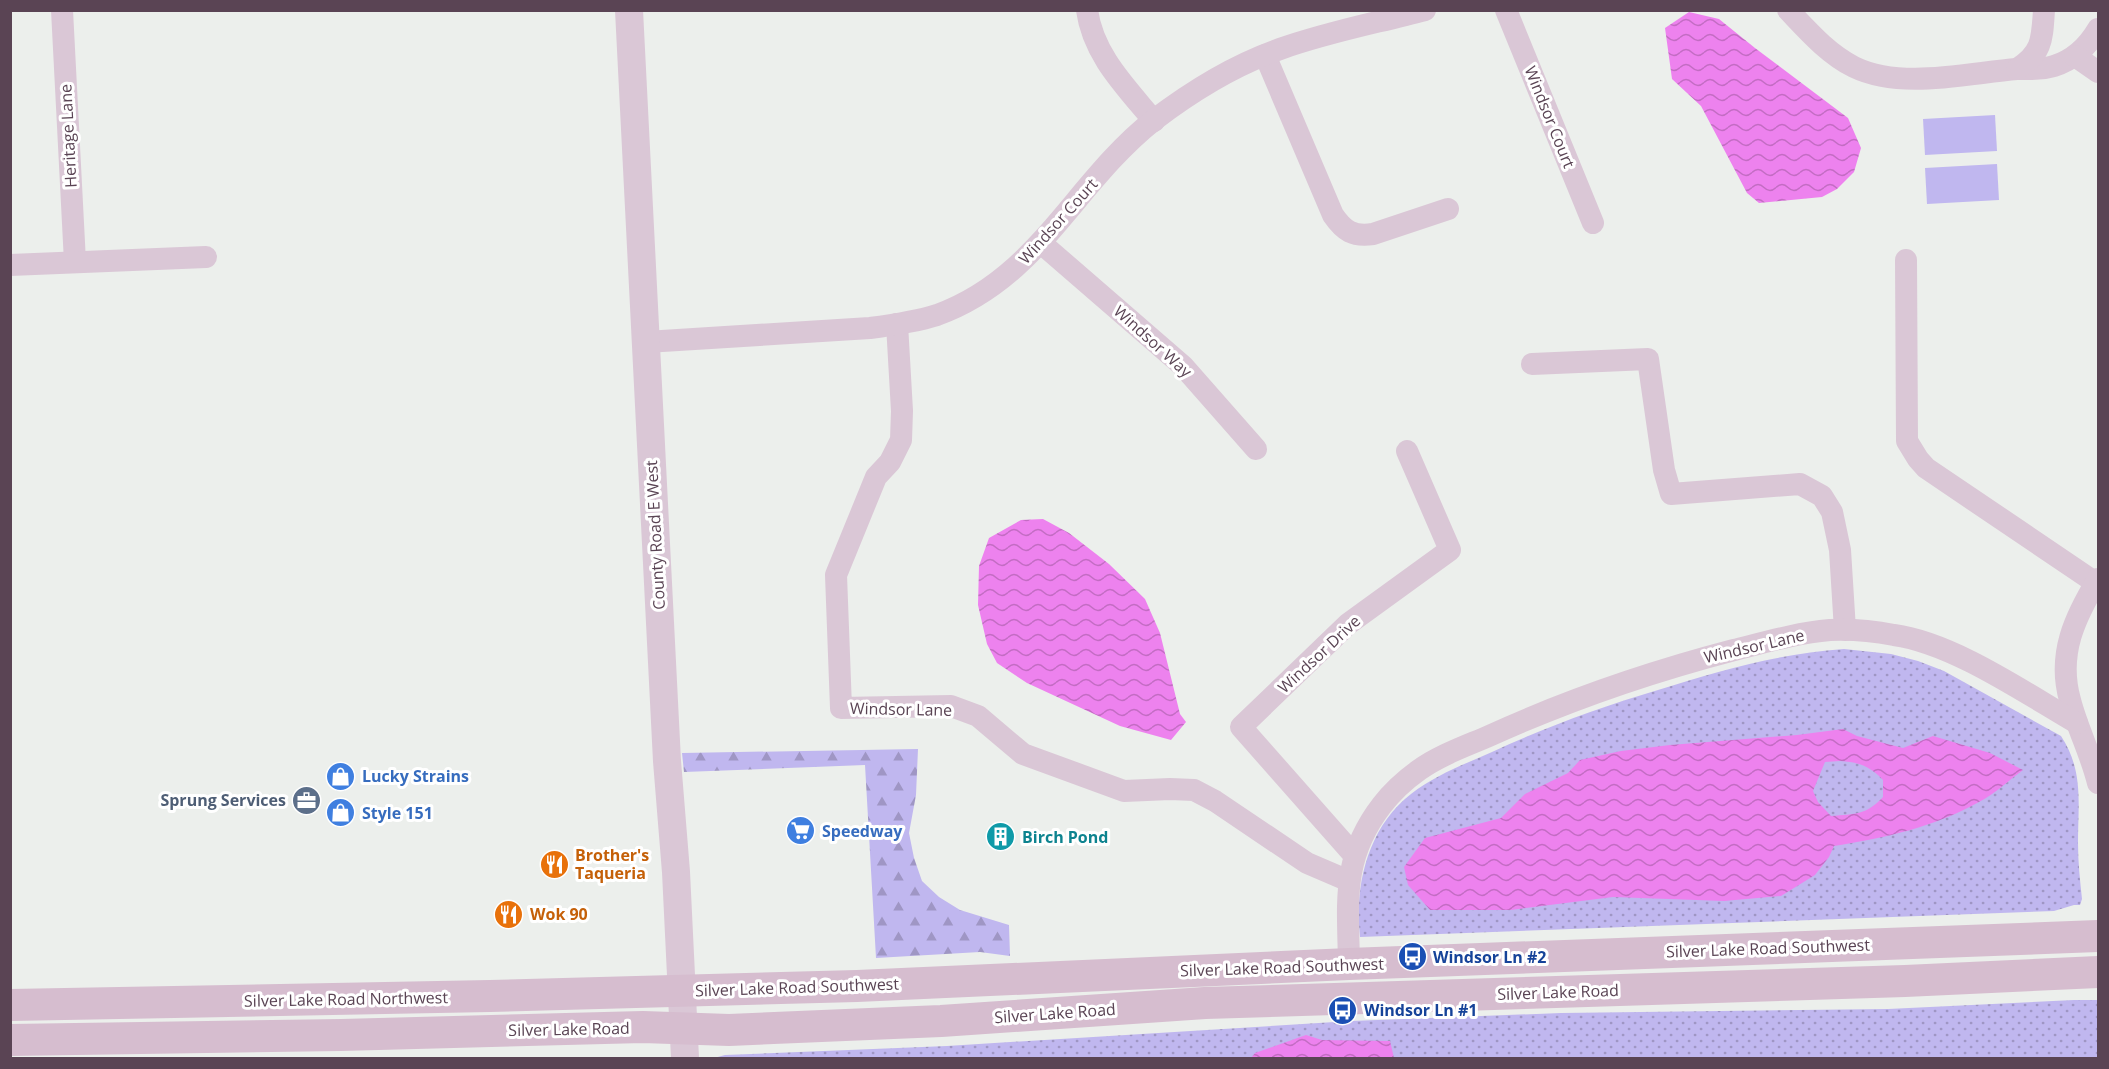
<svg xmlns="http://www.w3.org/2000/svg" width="2109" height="1069" font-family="'Open Sans',sans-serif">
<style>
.forest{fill:url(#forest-firs)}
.park{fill:url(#park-dots)}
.pitch{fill:#c0b7ef}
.water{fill:url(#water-waves);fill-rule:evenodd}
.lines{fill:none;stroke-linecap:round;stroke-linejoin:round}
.minor{stroke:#dac7d6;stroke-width:22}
.tertiary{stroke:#dac7d6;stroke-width:28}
.secondary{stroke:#d6bdcf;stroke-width:32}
.labels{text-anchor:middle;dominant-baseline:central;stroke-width:6;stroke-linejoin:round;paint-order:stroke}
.street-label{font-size:16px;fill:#5a4454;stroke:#fff}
.shop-label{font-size:16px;font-weight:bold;fill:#366cbe;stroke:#fff;text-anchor:start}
.service-label{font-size:16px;font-weight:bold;fill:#4e5e75;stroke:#fff;text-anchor:end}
.culture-label{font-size:16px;font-weight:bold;fill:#0d838f;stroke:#fff;text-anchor:start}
.food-label{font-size:16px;font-weight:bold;fill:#c56008;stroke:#fff;text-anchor:start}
.transit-label{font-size:16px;font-weight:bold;fill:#164399;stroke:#fff;text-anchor:start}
</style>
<defs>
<pattern id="forest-firs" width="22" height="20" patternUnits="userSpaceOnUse" patternTransform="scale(1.5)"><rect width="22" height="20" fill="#c0b7ef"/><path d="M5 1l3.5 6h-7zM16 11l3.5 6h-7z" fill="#9f96c4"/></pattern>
<pattern id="park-dots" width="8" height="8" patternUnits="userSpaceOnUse" patternTransform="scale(1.5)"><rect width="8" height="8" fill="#c0b7ef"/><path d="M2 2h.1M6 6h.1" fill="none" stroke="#9f96c4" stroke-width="1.8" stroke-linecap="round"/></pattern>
<pattern id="water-waves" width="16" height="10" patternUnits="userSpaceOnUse" patternTransform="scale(1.5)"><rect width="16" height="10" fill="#ed82ee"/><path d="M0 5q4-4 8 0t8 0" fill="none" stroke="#c36cc3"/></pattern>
</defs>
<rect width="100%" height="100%" fill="#ecefec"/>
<polygon class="forest" points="918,749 916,795 909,833 914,858 922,881 939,897 960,910 1009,925 1010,956 980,952 876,958 865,765 684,772 682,753"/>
<g class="park">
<path d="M 1844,649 L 1891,654 L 1918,661 L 1944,671 L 2061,736 C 2084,771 2078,804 2078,843 C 2078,862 2080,881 2082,899 L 2080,905 L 2074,905 L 2054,911 L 1360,937 C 1354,886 1368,827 1411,794 C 1435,775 1465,764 1492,752 C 1546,727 1601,707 1658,690 C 1721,670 1777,654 1844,649 Z"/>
<polygon points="2074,1000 2098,1000 2098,1058 714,1058 725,1055 947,1046 1351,1021 1561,1013 1888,1009"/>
</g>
<g class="pitch">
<polygon points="1995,115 1997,151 1925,155 1923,119"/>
<polygon points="1997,164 1999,200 1927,204 1925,168"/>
</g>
<g class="water">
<polygon points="1689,12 1719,19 1755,48 1848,118 1861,148 1854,172 1837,189 1822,197 1759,203 1747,193 1701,106 1672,79 1665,28"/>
<polygon points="1043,519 1069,533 1109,564 1145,599 1160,633 1180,714 1186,722 1171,740 1120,726 1027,683 997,663 987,644 978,605 979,566 989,538 1021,520"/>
<path d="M 1843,729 L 1857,736 L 1903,748 L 1933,736 L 1990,753 L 2023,770 C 2009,780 1995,794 1979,802 C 1934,827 1885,838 1834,846 L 1829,857 L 1815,875 L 1781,896 L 1724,901 L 1613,897 L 1511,910 L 1430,910 L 1408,885 L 1404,867 L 1425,838 L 1501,818 L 1525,794 L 1568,773 L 1580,760 L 1621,751 L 1670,745 L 1797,735 ZM 1840,761 C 1858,762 1870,766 1883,780 L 1883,797 C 1866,815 1856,814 1831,816 L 1818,802 L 1813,791 L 1825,762 Z"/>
<polygon points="1306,1035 1322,1040 1390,1041 1394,1058 1251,1058 1255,1053"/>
</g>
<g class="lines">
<g class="minor">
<polyline points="62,10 75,262"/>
<path d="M 1087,10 C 1093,55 1126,87 1154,121"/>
<polyline points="1506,10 1593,223"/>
<path d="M 1788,10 C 1808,31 1828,54 1854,67 C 1901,90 1968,73 2017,69 C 2030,69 2041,70 2054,66 C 2073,60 2088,46 2098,29"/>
<path d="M 1265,55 L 1333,215 C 1344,231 1353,237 1373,234 L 1448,209"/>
<polyline points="2075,56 2098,72"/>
<path d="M 2017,69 C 2043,53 2042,38 2044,10"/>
<polyline points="1041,243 1183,366 1256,449"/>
<polyline points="1906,260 1907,441 1918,459 1926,468 2096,583"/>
<polyline points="10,265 206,257"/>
<polyline points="897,324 902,411 901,440 890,462 876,477 836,575 841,708 951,706 978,716 1023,754 1124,791 1170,789 1194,790 1215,801 1307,863 1349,881"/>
<path d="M 646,342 L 870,328 C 893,325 915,322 937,315 C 1039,278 1074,183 1154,120 C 1192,91 1234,65 1280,49 C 1327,32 1376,23 1425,10"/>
<polyline points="1532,364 1648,359 1664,470 1671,494 1800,484 1822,496 1832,512 1840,550 1845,630"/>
<path d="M 2098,579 C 2075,617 2057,654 2070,700 C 2077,728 2091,754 2098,783"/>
<polyline points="1354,855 1241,727 1348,624 1450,550 1407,451"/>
<path d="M 1349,964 C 1348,902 1341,858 1382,805 C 1392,792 1405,780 1419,770 C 1440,755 1466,746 1489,736 C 1568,700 1650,672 1734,650 C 1766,642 1797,633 1830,630 C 1851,629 1873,631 1894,635 C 1953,643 2025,693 2077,723"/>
</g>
<polyline class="tertiary" points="629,10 667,761 676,872 685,1058"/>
<g class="secondary">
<polyline points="10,1005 490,996 857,986 1349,964 2098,936"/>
<polyline points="10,1040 341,1035 643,1027 729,1030 941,1021 1205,1003 1905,981 2098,972"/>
</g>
</g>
<defs>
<symbol id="shop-disc" viewBox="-11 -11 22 22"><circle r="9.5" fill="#3f7fe0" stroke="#fff"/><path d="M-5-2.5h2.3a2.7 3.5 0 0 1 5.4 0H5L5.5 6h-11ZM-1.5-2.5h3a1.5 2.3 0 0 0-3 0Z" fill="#fff"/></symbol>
<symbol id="office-disc" viewBox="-11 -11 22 22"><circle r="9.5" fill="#5c6f8a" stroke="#fff"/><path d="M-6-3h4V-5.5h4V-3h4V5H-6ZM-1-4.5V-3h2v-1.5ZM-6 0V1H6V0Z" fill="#fff"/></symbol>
<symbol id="supermarket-disc" viewBox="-11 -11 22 22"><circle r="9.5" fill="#3f7fe0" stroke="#fff"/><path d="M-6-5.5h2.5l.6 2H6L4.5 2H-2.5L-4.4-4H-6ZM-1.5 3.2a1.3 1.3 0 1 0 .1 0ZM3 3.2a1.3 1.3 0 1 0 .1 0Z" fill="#fff"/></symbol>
<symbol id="building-disc" viewBox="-11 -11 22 22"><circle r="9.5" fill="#0f9aa8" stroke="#fff"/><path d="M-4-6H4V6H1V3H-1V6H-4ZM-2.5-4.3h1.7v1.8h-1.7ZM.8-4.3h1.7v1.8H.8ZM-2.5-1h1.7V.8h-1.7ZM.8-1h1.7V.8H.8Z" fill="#fff"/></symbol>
<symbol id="restaurant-disc" viewBox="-11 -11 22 22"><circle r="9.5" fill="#e8710a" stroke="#fff"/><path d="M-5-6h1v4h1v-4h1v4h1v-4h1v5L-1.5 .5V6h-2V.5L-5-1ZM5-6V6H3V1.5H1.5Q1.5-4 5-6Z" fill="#fff"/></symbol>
<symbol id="bus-disc" viewBox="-11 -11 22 22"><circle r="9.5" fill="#1a4fb4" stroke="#fff"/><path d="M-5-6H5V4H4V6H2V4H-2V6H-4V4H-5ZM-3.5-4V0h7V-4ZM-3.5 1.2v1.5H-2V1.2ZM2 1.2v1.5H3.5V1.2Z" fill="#fff"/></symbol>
</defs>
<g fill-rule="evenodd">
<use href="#shop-disc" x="324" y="760" width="33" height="33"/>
<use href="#office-disc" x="290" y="784" width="33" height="33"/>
<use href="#shop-disc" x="324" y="796" width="33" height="33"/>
<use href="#supermarket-disc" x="784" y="814" width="33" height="33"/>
<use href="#building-disc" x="984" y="820" width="33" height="33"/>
<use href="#restaurant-disc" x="538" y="848" width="33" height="33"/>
<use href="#restaurant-disc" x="492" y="898" width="33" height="33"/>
<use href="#bus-disc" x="1396" y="940" width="33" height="33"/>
<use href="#bus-disc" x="1326" y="994" width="33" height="33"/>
</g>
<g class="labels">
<g class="street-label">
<text transform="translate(1550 117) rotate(68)">Windsor Court</text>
<text transform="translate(68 136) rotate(-93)">Heritage Lane</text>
<text transform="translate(1058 221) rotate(-48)">Windsor Court</text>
<text transform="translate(1153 341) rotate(42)">Windsor Way</text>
<text transform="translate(655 535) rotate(-93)">County Road E West</text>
<text transform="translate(1754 646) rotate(-13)">Windsor Lane</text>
<text transform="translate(1319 654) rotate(-43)">Windsor Drive</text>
<text transform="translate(901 709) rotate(1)">Windsor Lane</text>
<text transform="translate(1768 948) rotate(-2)">Silver Lake Road Southwest</text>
<text transform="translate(1282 967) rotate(-2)">Silver Lake Road Southwest</text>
<text transform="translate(797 987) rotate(-2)">Silver Lake Road Southwest</text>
<text transform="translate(1558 992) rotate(-2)">Silver Lake Road</text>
<text transform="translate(346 999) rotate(-1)">Silver Lake Road Northwest</text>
<text transform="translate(1055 1013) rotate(-4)">Silver Lake Road</text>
<text transform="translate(569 1029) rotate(-1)">Silver Lake Road</text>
</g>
<g class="shop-label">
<text x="362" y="776">Lucky Strains</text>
<text x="362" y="813">Style 151</text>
<text x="822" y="831">Speedway</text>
</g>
<g class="service-label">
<text x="286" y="800">Sprung Services</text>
</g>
<g class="culture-label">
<text x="1022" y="837">Birch Pond</text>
</g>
<g class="food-label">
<text x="575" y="855">Brother's<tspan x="575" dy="18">Taqueria</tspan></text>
<text x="530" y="914">Wok 90</text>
</g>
<g class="transit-label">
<text x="1433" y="957">Windsor Ln #2</text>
<text x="1364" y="1010">Windsor Ln #1</text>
</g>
</g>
<rect width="2109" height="1069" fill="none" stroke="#5a4454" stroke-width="24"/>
</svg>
